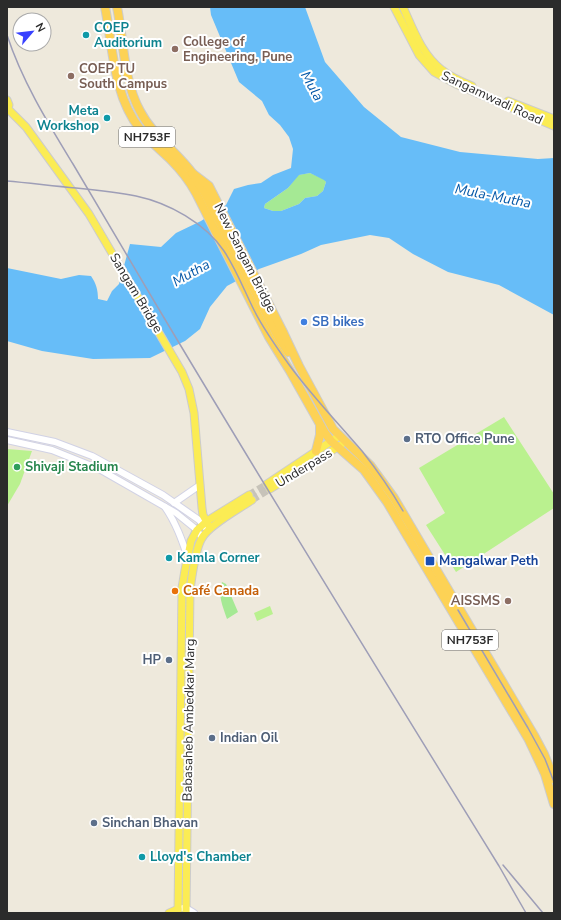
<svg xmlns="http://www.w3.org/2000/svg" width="561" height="920" font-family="'Nunito Sans',sans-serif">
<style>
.green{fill:#a5e994}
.pitch{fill:#baf18f}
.water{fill:#67bdf8;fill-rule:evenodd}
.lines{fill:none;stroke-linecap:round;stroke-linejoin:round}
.primary-tunnel{stroke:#c7c3b9;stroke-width:7;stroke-dasharray:7 3.5;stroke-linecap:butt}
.secondary-casing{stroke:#d1d2e5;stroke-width:8}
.primary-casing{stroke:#ccc;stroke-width:9}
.trunk-casing{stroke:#ccc;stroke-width:10}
.secondary{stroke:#fff;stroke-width:6}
.primary{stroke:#fbec54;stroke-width:7}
.trunk{stroke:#fdd255;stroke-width:8}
.rail{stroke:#9e9eb7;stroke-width:1.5}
.culture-dot{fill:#0f9aa8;stroke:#fff;stroke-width:1.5}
.education-dot{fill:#8d6e63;stroke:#fff;stroke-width:1.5}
.shop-dot{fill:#3f7fe0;stroke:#fff;stroke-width:1.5}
.service-dot{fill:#5c6f8a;stroke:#fff;stroke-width:1.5}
.leisure-dot{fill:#2e9e5b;stroke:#fff;stroke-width:1.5}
.transit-dot{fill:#1a4fb4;stroke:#fff;stroke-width:1.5}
.food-dot{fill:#e8710a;stroke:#fff;stroke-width:1.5}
.labels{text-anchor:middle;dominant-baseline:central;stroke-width:4;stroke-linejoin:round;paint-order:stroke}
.shield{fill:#fff;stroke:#6b6b6b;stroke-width:1}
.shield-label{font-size:12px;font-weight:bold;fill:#2b2b2b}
.culture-label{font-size:13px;font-weight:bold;fill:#0d838f;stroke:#fff;text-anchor:start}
.education-label{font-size:13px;font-weight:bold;fill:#785e54;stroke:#fff;text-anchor:start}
.street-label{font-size:13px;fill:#2b2b2b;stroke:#fff}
.shop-label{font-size:13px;font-weight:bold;fill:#366cbe;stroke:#fff;text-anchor:start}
.service-label{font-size:13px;font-weight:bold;fill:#4e5e75;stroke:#fff;text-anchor:start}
.leisure-label{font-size:13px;font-weight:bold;fill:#27864d;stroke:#fff;text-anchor:start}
.transit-label{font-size:13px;font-weight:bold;fill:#164399;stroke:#fff;text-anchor:start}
.food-label{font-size:13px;font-weight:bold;fill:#c56008;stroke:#fff;text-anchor:start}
.water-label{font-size:14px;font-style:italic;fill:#0357a7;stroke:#fff}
</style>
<rect width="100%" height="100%" fill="#eee9dc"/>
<g class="green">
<polygon points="310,173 324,179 326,182 323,191 317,196 305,198 299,204 281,211 273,211 264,208 265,204 288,188 298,175"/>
<path d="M 222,582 L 226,584 L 238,612 L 227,619 C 223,607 217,594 222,582 Z"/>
</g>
<g class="pitch">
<polygon points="504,417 554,494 554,508 456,572 426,525 445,513 419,468"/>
<polygon points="7,449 32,451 20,484 7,506"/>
<polygon points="270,606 273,614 257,621 254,613"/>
</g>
<path class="water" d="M 210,7 L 305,7 L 325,62 L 364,107 L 401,137 L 460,152 L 538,159 L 554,158 L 554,315 L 499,285 L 448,272 L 413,254 L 389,238 L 370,235 L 321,245 L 301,254 L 259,269 L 227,286 L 210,307 L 200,329 L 185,341 L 150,358 L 93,359 L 42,351 L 7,341 L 7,268 L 61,279 L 79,275 L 91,276 C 96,283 98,290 98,299 L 107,301 L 112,291 L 119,284 L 130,244 L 161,247 L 176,233 L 201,221 L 226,205 L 234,189 L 248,185 L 261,183 L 273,175 L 291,168 L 293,149 L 289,137 L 280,125 L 269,115 L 262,101 L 239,82 L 211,15 ZM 310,173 L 324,180 L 326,182 L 323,191 L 317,196 L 305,198 L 299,204 L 281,211 L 273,211 L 264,208 L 265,204 L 288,188 L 299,175 Z"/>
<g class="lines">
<g class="primary-tunnel">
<polyline points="249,495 267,484"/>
<polyline points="252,500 270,489"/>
</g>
<defs>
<g id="secondary">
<polyline points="7,432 55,442 92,456 163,495 199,520 206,528"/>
<polyline points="7,440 52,450 99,469 176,513 197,530 202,538"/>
<polyline points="174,503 200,485"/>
<path d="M 165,507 C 176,523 182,540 188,558"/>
<polyline points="183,908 186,908 194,913"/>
</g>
<g id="primary">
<polyline points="394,7 419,55 434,72 456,84 554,126"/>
<path d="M 403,7 C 413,29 422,55 442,70 C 450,77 462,82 472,86"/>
<polyline points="7,100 9,105 7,110"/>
<polyline points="508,101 554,119"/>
<polyline points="8,109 26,127 89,214 182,372 189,389 194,413 202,508 203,515 210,528"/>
<polyline points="267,484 339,436"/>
<polyline points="270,489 341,445"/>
<polyline points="169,913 178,909"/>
<polyline points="178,913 182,588 185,570 191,541 197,530 207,521 249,495"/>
<path d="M 186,913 L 190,590 C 192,576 195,549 202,538 C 209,525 239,509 252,500"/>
</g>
<g id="trunk">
<path d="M 105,7 C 113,47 113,95 140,129 C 148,140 160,149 170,159 C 180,169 189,180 196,193 L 269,337 L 290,371 L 325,433 L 331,441 L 364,470 L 387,502 L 529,740 L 545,774 L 554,804"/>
<path d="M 117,7 C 124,41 123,80 140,111 C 153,136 177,152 193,174 C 196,179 199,185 203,190 L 276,333 L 288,352"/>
<polyline points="192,173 209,186 282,330 299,366 333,429 370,465 394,498 535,737 544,754 554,779"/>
<polyline points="316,451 320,435 320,426"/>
</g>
</defs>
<use href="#secondary" class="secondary-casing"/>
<use href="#primary" class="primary-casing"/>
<use href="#trunk" class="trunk-casing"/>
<use href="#secondary" class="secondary"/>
<use href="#primary" class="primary"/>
<use href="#trunk" class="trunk"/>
<g class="rail">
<path d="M 7,35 C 22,81 48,123 73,164 C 101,212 129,259 157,306 C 269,494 384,680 499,866 L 526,913"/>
<path d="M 7,181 C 30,183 53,186 76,188 C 96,190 116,192 136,196 C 169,203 205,223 224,251 C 236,269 244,290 254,310 C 264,330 277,348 290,366 C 312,396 338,423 362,451 C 377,470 391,490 403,511"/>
<polyline points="458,610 528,728 545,759 554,782"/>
<polyline points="503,865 543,913"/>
</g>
</g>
<g class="culture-dot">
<circle cx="86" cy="35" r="4"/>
<circle cx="107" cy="118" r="4"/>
<circle cx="169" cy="558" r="4"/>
<circle cx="142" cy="857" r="4"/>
</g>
<g class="education-dot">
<circle cx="175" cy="49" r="4"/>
<circle cx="71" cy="76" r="4"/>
<circle cx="508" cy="601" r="4"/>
</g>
<circle class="shop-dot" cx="304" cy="322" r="4"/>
<g class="service-dot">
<circle cx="407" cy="439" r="4"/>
<circle cx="169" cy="660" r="4"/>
<circle cx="212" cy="738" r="4"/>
<circle cx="94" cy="823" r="4"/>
</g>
<circle class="leisure-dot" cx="17" cy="467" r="4"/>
<rect class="transit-dot" x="425" y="556" width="10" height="10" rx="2"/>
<circle class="food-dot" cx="175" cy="591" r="4"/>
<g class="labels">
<g class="shield">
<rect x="119" y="127" width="56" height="20" rx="3"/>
<rect x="442" y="630" width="56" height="20" rx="3"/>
</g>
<g class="shield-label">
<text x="147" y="137">NH753F</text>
<text x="470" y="640">NH753F</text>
</g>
<g class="culture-label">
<text x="94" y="28">COEP<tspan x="94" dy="15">Auditorium</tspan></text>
<text x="99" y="111" text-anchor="end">Meta<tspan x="99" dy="15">Workshop</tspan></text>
<text x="177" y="558">Kamla Corner</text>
<text x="150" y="857">Lloyd's Chamber</text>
</g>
<g class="education-label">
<text x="183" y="42">College of<tspan x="183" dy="15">Engineering, Pune</tspan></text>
<text x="79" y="69">COEP TU<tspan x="79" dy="15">South Campus</tspan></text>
<text x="500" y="601" text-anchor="end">AISSMS</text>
</g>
<g class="street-label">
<text transform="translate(492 98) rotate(25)">Sangamwadi Road</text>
<text transform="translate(245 258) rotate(63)">New Sangam Bridge</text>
<text transform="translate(136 293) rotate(59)">Sangam Bridge</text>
<text transform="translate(304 468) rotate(-31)">Underpass</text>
<text transform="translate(189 720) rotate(-89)">Babasaheb Ambedkar Marg</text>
</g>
<g class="shop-label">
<text x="312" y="322">SB bikes</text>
</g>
<g class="service-label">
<text x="415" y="439">RTO Office Pune</text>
<text x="161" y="660" text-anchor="end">HP</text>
<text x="220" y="738">Indian Oil</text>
<text x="102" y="823">Sinchan Bhavan</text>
</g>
<g class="leisure-label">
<text x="25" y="467">Shivaji Stadium</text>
</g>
<g class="transit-label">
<text x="439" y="561">Mangalwar Peth</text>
</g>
<g class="food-label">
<text x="183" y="591">Café Canada</text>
</g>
<g class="water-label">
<text transform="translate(312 86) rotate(61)">Mula</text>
<text transform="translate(493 196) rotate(11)">Mula-Mutha</text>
<text transform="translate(191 273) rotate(-29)">Mutha</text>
</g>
</g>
<rect width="561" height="920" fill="none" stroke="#2b2b2b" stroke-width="16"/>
<g transform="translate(32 32) rotate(62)"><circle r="19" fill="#ffffff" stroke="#aaaaaa"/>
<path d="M0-3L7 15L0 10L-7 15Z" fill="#3841ff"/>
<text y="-6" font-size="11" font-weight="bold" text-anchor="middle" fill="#2b2b2b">N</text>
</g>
</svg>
